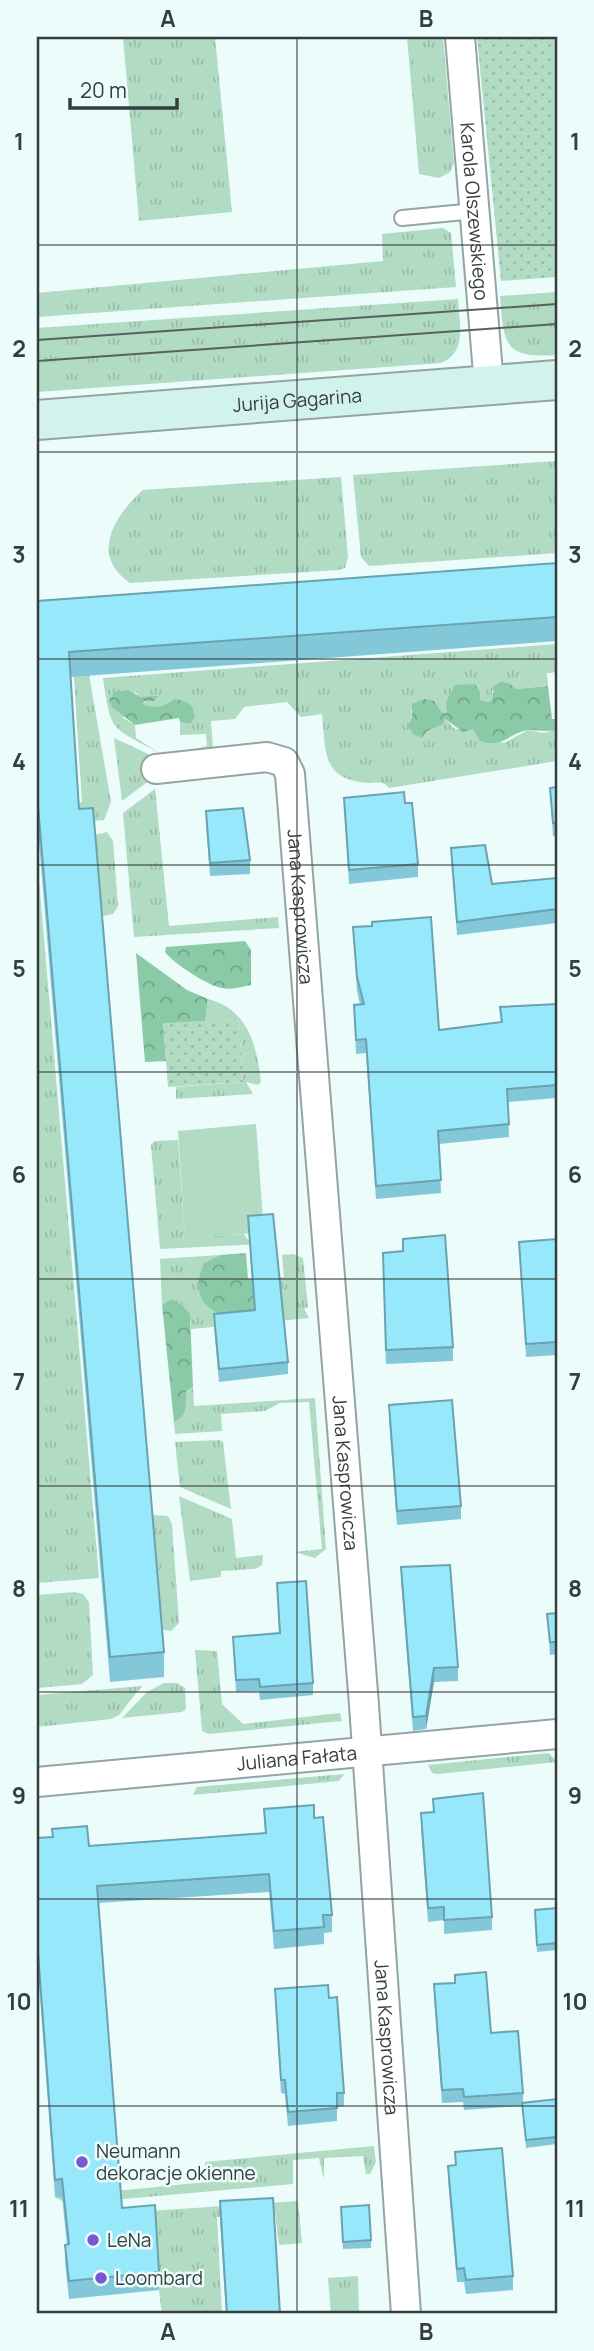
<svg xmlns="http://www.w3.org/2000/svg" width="594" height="2351" font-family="Manrope,sans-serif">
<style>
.grass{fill:url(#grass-tufts)}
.forest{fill:url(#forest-crowns)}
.park{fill:url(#park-dots)}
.pitch{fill:#b1dbc2}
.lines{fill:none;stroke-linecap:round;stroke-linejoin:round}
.lane-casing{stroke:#94a4a4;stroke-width:18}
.street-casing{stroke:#94a4a4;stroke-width:32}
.secondary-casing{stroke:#94a4a4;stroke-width:42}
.lane{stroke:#fff;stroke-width:14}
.street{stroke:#fff;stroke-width:28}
.secondary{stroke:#d2f2ec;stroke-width:38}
.tram{stroke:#586161;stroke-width:2}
.wall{fill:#83c8d9}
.shaded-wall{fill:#6aa2b0}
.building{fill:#98e8fc;stroke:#6aa2b0;stroke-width:2}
.grid{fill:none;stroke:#363d3d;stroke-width:2;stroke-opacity:0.55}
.poi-dot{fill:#7759d3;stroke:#ebfcfb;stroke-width:2.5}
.labels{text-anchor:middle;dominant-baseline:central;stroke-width:5;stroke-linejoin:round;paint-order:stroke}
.street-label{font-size:19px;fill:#363d3d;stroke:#ebfcfb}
.poi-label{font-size:19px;fill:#363d3d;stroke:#ebfcfb;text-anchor:start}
.neatline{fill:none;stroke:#363d3d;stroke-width:2.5}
.grid-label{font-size:23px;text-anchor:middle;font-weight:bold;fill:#363d3d}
</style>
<defs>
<pattern id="grass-tufts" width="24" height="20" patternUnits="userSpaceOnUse" patternTransform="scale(1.75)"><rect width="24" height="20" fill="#b1dbc2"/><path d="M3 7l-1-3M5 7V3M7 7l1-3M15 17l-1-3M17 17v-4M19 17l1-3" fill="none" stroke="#99bda8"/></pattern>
<pattern id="forest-crowns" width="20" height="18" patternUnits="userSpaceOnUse" patternTransform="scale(1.75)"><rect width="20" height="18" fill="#8bcaa6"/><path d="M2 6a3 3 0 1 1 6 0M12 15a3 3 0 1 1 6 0" fill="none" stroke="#72a588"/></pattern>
<pattern id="park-dots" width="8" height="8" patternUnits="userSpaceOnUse" patternTransform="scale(1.75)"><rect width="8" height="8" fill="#b1dbc2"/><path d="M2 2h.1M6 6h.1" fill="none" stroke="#99bda8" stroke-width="1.8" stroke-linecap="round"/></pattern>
</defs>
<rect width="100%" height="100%" fill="#ebfcfb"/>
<g class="grass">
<polygon points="123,37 215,37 232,212 139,221"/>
<polygon points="407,37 443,37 454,163 450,172 439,178 419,174"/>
<polygon points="443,228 451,233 456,287 37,317 37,293 383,261 382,234"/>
<path d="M 557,292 L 557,355 C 503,359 504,344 500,296 Z"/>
<path d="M 458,299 C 459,323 468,352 441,363 L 37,392 L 37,328 Z"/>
<polygon points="557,461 557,553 369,566 361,557 353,475"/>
<path d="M 341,477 L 348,557 L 345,568 L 339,570 L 130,583 C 89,555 115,515 143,490 Z"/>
<path d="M 557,644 L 557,672 L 547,673 L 548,686 L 516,689 L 509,683 L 492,691 L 493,700 L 488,702 L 480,700 L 443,713 L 411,710 L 412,718 L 427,731 L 444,718 L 455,729 L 473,729 L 504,743 L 528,730 L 543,733 L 557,730 L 557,761 L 389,788 C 383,780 377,783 368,783 C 321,779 326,752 322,714 L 301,717 L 287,702 L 244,707 L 235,719 L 211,721 L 213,750 L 172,755 L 207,746 L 206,734 L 180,735 L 180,722 L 190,724 L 166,706 L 150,707 L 143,704 L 145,701 L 135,692 L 123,718 L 135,725 L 136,738 L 159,753 C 111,726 111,734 103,678 Z"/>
<polygon points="73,663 87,663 111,802 104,820 37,826 37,806 82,802"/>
<polygon points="114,738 148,754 150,780 122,801"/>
<polygon points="155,789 169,926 278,917 279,928 134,937 123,813"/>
<polygon points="107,832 113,841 118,906 113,914 103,916 94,835"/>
<polygon points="39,880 99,1578 37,1583 37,881"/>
<path d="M 208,999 C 248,1009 257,1046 261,1082 L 258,1085 L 246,1082 L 253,1094 L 176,1099 L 176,1087 L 243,1082 L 239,1019 L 205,1021 Z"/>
<polygon points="178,1140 185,1238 244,1234 247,1239 260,1244 160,1249 151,1145 154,1141"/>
<polygon points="293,1254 303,1258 308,1307 304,1309 309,1318 191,1329 191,1322 171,1299 162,1305 160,1259 220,1255 204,1263 263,1292 284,1286 280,1277 284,1277 282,1255"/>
<path d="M 193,1387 L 194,1406 L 315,1398 L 326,1549 L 315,1558 L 295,1552 L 322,1549 L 309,1402 L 280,1403 L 265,1411 L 221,1414 L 222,1431 L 175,1434 L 174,1422 C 188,1415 186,1405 186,1391 Z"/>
<polygon points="219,1440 223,1442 231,1509 180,1487 175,1442"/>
<polygon points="179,1496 232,1519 236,1558 263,1555 262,1565 255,1569 221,1571 221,1577 190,1581"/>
<polygon points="153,1515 168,1516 172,1524 179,1623 171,1631 163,1630"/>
<polygon points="75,1592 83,1594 89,1602 93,1675 82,1684 37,1688 37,1595"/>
<polygon points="195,1650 217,1651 222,1704 243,1724 340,1713 342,1721 209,1734 202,1731"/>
<polygon points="164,1683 177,1683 185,1688 186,1709 182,1712 122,1718 147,1692"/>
<polygon points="142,1686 119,1715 111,1719 37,1727 37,1695"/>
<polygon points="549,1753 557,1762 437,1774 432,1773 428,1765"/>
<polygon points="344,1774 339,1781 193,1795 197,1787"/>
<polygon points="374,2146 376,2162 370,2174 366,2174 363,2156 324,2158 324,2179 319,2158 293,2160 293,2184 67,2204 55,2197 206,2182 205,2162"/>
<polygon points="298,2201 302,2243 279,2245 275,2212 217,2217 222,2314 162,2314 155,2258 159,2257 155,2223 121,2213"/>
<polygon points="358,2276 359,2314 331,2314 328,2278"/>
</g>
<g class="forest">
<path d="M 501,682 L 509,683 L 516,689 L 548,686 L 552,719 L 557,719 L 557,730 C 546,732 539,730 529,730 C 509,732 505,749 480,741 L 473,729 L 463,732 L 445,719 L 443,724 L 427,731 L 422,738 L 413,734 L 408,726 L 412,718 L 412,704 L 424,699 L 434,701 L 442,713 L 447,712 L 446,702 L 455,685 L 475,684 L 480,692 L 480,700 L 488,702 L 492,700 L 494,686 Z"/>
<path d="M 128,690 L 141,697 L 158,696 L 154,701 L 144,701 L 143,704 C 155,709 165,707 174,699 C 187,701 193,703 195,717 L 190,724 L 180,722 L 179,718 L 135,725 L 112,707 L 109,700 L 115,692 Z"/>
<path d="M 245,941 L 251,950 L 251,985 C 241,987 232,990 222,988 C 208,986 173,963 165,952 L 166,947 Z"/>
<polygon points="136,953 187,990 208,999 205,1021 163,1024 166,1061 145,1062"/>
<path d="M 246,1253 L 248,1279 L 280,1277 L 284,1286 C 271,1295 261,1311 246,1316 C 228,1322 201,1309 199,1290 C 197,1280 201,1272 204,1263 L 220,1255 Z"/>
<path d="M 171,1299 L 182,1305 L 190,1314 L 193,1387 L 186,1391 C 186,1405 188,1416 174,1422 L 162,1305 Z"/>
</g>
<g class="park">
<polygon points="477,37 557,37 557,277 501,281"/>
<polygon points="239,1019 243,1082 168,1087 163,1023"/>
</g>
<polygon class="pitch" points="256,1124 264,1232 185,1239 178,1131"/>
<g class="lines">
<defs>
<polyline id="lane" points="402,218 475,211"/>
<g id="street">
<path id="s1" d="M 460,37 L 489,385"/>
<path id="s2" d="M 156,769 L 267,757 L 284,762 L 290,774 L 364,1705 L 406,2314"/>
<path id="s3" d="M 37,1782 L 557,1734"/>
</g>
<g id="secondary">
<path id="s4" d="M 37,420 L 557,380"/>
</g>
</defs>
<use href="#lane" class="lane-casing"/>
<use href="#street" class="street-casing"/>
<use href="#secondary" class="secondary-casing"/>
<use href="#lane" class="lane"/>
<use href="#street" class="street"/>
<use href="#secondary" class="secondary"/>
<g class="tram">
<polyline points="37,340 557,304"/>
<polyline points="37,361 557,324"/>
</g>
</g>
<g class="wall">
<polygon points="557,563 557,641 71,677 79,809 164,1652 164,1677 110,1682 37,819 37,601"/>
<polygon points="557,787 557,836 553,836 550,788"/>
<polygon points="344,798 405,803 418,864 418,877 349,884"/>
<polygon points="206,811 250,860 250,874 210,876 206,824"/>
<polygon points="451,848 492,884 557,878 557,923 457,935"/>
<polygon points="353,927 439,1030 501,1022 500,1007 557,1004 557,1098 508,1102 509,1137 439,1144 441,1193 376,1199 366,1053 356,1054 354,1005 360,1004 357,991"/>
<polygon points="248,1216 288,1362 288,1374 219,1382 214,1327 214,1314 254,1311"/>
<polygon points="403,1239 453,1347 453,1361 386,1364 383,1267 403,1251"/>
<polygon points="557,1239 557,1355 526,1357 519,1242"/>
<polygon points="389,1405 461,1506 461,1519 397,1525 389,1419"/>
<polygon points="401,1567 458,1667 458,1681 434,1682 426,1729 413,1731 401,1580"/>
<polygon points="277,1583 313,1683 313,1695 260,1700 259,1691 236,1692 233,1637 279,1633"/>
<polygon points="557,1613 557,1654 550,1655 547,1614"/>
<polygon points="433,1799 492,1917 492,1930 444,1934 444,1920 428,1922 421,1827 421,1813 433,1812"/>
<polygon points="264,1809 314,1818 332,1915 332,1932 324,1933 324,1944 274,1949 269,1892 98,1903 122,2208 159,2272 159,2290 69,2299 65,2262 65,2245 67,2245 62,2197 55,2197 37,1957 37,1838 89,1846 265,1833"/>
<polygon points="557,1908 557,1950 537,1952 535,1917"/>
<polygon points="434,1984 491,2033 523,2093 523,2103 557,2099 557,2144 526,2148 522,2106 464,2110 463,2102 442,2103 434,1997"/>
<polygon points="275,1989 344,2093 344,2106 337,2107 337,2121 288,2126 285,2094 281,2093"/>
<polygon points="455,2152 513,2276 513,2290 466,2294 464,2282 457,2282 448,2180 448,2166 455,2165"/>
<polygon points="220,2201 280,2314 226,2314 220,2219"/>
<polygon points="341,2214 371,2240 371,2248 343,2249"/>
</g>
<polygon class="shaded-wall" points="434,1668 434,1682 426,1729 426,1716"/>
<g class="building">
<polygon points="557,563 557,617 69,652 79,809 93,808 164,1652 110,1657 37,794 37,601"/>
<polygon points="557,787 557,823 553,823 550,788"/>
<polygon points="404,792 405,803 412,803 418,864 349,870 344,798"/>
<polygon points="243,808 250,860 210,863 206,811"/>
<polygon points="485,845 492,884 557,878 557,909 457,922 451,848"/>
<polygon points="431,917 439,1030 502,1022 500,1007 557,1004 557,1085 507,1089 509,1124 438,1131 441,1180 376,1186 366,1039 356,1040 354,1005 364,1004 357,977 353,927 372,926 372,922"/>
<polygon points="273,1214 288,1362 219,1369 214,1314 255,1310 248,1216"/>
<polygon points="445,1235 453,1347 386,1350 383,1253 403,1251 403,1239"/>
<polygon points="557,1239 557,1342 526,1344 519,1242"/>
<polygon points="452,1400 461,1506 397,1511 389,1405"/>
<polygon points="450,1565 458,1667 434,1668 426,1716 413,1717 401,1567"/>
<polygon points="306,1581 313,1683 260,1687 259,1679 236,1680 233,1637 280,1633 277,1583"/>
<polygon points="557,1613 557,1642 550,1642 547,1614"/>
<polygon points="483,1793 492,1917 444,1920 444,1907 428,1908 421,1813 434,1812 433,1799"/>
<polygon points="314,1805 314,1818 323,1817 332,1915 323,1915 324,1927 274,1931 269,1874 97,1886 122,2208 155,2205 159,2272 69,2281 65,2245 69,2244 62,2179 55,2180 37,1939 37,1838 53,1837 52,1829 87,1826 89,1846 266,1833 264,1809"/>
<polygon points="557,1908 557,1943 537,1945 535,1910"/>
<polygon points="486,1972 491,2033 518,2031 523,2093 464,2097 463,2089 442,2090 434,1984 455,1983 455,1975"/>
<polygon points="328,1985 329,1998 337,1997 344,2093 337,2093 337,2108 288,2112 285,2080 281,2080 275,1989"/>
<polygon points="557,2099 557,2137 526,2140 522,2103"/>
<polygon points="502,2148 513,2276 466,2280 464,2268 457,2269 448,2166 456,2165 455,2152"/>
<polygon points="273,2198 280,2314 227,2314 220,2201"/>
<polygon points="369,2205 371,2240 343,2242 341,2207"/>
</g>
<path class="grid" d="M 297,37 L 297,2314M 37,245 L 557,245M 37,452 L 557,452M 37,659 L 557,659M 37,865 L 557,865M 37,1072 L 557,1072M 37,1279 L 557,1279M 37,1486 L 557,1486M 37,1692 L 557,1692M 37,1899 L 557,1899M 37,2106 L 557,2106"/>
<g class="poi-dot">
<circle cx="82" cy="2162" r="7"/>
<circle cx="93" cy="2240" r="7"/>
<circle cx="101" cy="2278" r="7"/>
</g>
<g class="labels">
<g class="street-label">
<text stroke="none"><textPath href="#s1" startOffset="175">Karola Olszewskiego</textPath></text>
<text stroke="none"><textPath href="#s4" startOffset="261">Jurija Gagarina</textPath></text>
<text stroke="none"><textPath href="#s2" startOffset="276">Jana Kasprowicza</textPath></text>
<text stroke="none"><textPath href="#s2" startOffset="844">Jana Kasprowicza</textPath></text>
<text stroke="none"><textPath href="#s3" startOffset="261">Juliana Fałata</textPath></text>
<text stroke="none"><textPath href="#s2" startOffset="1410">Jana Kasprowicza</textPath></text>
</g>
<g class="poi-label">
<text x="96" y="2151">Neumann<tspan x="96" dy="22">dekoracje okienne</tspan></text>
<text x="107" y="2240">LeNa</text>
<text x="115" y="2278">Loombard</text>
</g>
</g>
<rect width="594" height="2351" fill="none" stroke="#ebfcfb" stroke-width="77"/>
<path d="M70 98v10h107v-10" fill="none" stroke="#363d3d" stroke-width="3.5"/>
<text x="80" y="98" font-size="21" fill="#363d3d" stroke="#ebfcfb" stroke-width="5" paint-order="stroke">20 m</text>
<rect x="38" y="38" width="518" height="2274" class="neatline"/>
<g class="grid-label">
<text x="168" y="27">A</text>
<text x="426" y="27">B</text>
<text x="19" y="150">1</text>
<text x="575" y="150">1</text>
<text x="19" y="357">2</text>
<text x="575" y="357">2</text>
<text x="19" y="563">3</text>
<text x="575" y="563">3</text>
<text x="19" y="770">4</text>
<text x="575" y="770">4</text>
<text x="19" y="977">5</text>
<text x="575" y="977">5</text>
<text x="19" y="1183">6</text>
<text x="575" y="1183">6</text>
<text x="19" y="1390">7</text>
<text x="575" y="1390">7</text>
<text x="19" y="1597">8</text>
<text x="575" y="1597">8</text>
<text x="19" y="1804">9</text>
<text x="575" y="1804">9</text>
<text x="19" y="2010">10</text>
<text x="575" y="2010">10</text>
<text x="19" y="2217">11</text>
<text x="575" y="2217">11</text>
<text x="168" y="2340">A</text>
<text x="426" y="2340">B</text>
</g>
</svg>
